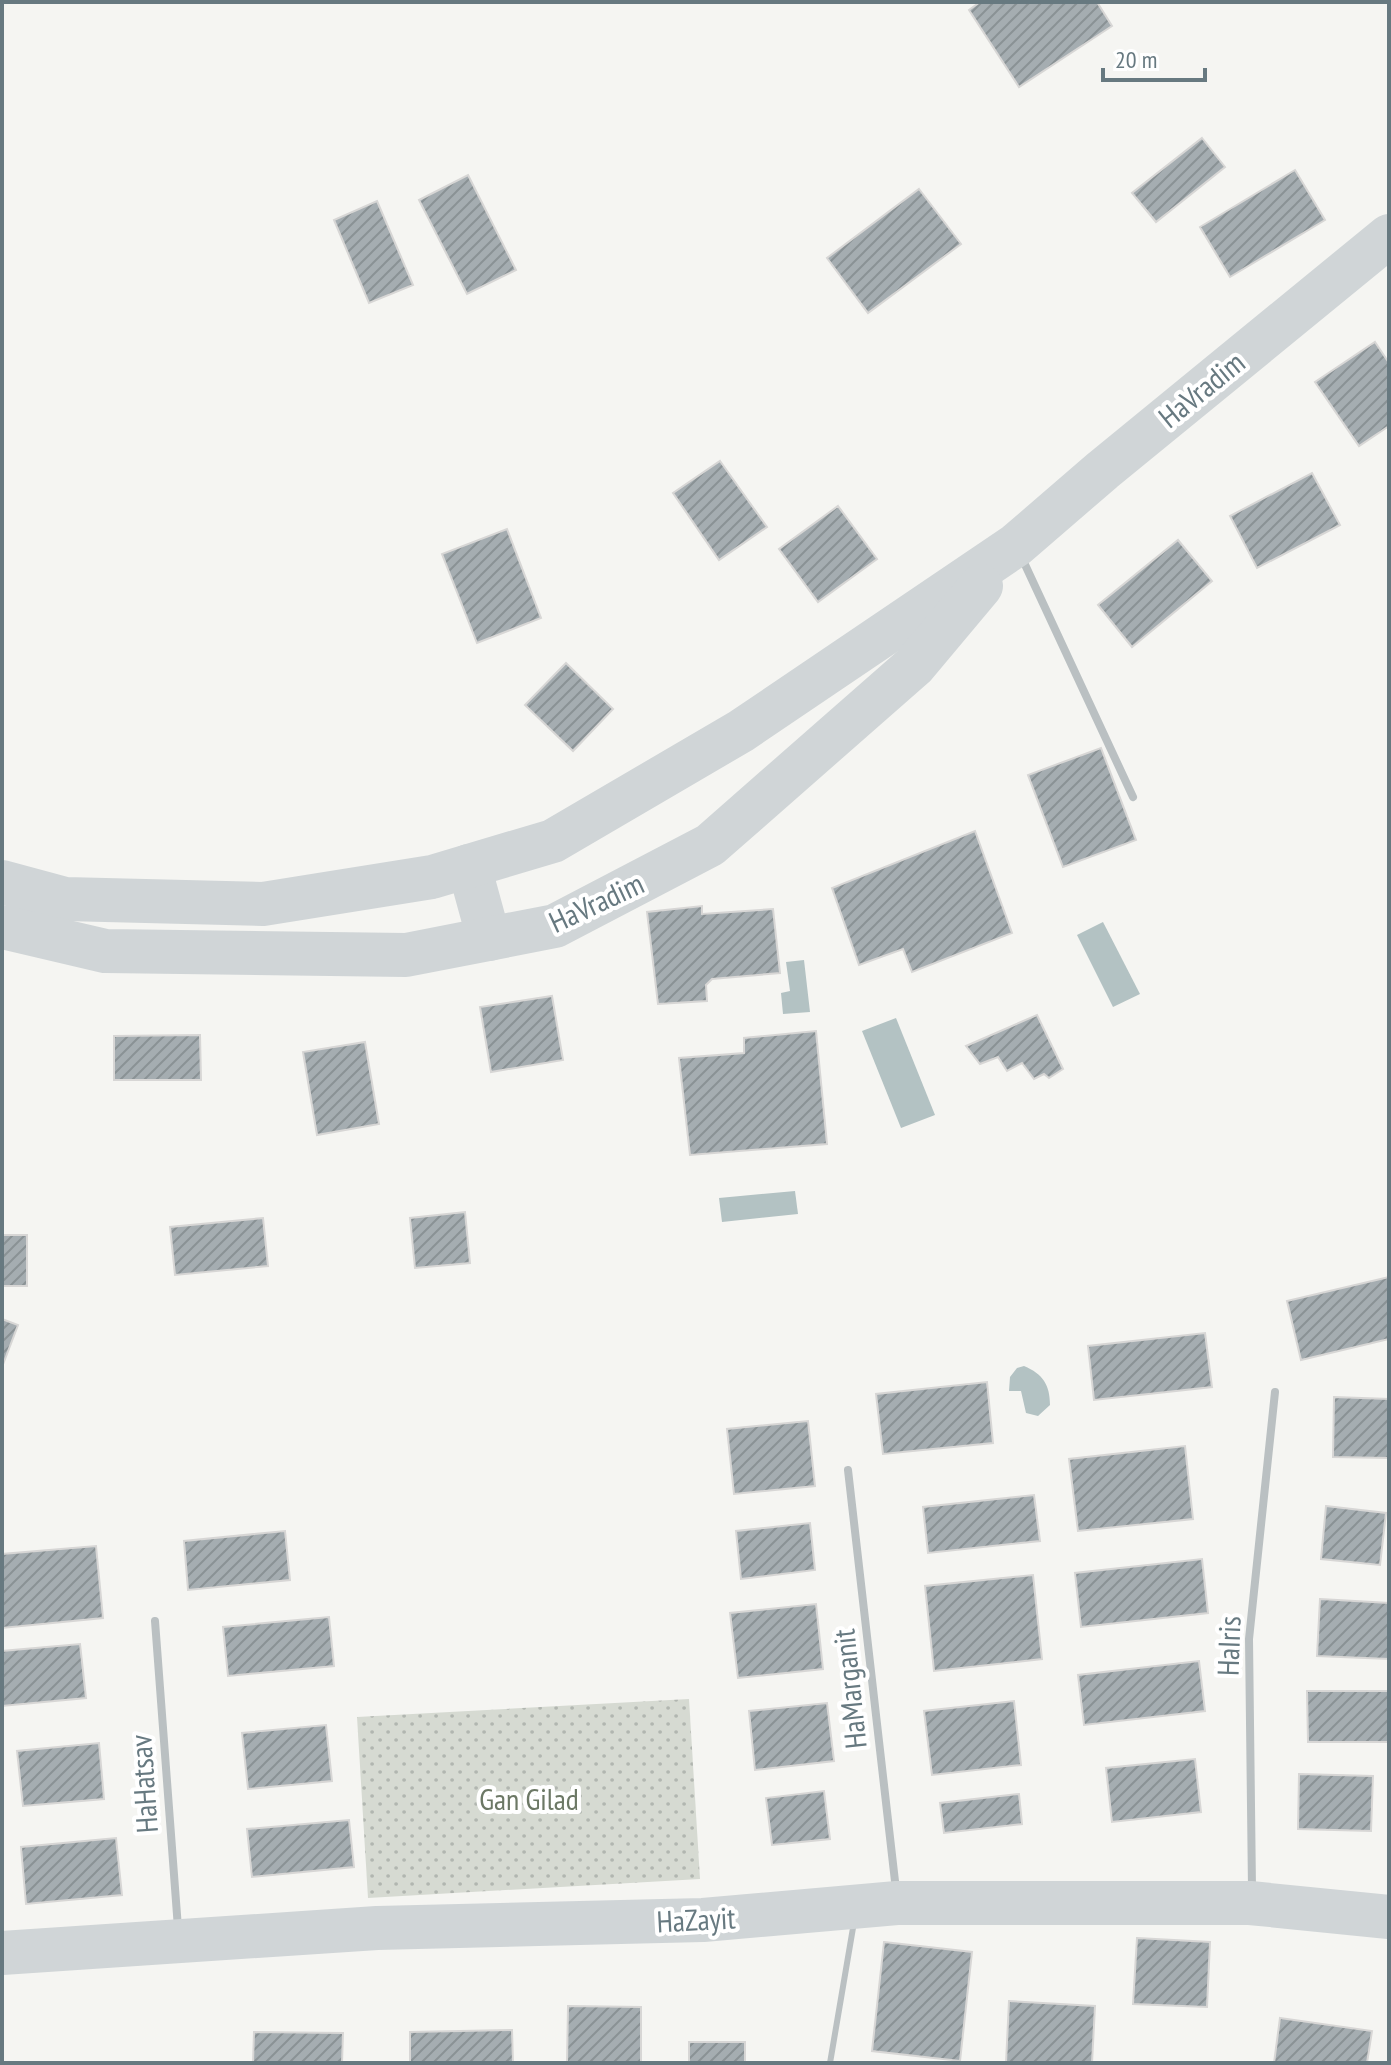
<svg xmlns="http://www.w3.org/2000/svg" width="1391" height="2065" font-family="'PT Sans Narrow',sans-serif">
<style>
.park{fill:url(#park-dots)}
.water{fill:#b3c2c3}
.building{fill:url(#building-hatch);stroke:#d7d6d5;stroke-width:2}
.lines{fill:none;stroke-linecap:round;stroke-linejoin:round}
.lane{stroke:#bac0c2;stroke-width:6}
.street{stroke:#bac0c2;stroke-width:8}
.secondary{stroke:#d0d5d7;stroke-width:44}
.labels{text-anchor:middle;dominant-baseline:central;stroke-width:8;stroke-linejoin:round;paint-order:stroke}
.street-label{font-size:30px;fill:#677980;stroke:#fff}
.park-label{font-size:30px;fill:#6c7865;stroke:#fff}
</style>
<defs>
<pattern id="park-dots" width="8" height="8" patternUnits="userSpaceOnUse" patternTransform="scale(2)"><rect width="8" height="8" fill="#d6dad2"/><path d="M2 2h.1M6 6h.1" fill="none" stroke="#b1b6b0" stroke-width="1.8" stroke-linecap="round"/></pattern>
<pattern id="building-hatch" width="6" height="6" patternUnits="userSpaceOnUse" patternTransform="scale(2)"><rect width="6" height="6" fill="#a5adb1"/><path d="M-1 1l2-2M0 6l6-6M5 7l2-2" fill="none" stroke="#8a9295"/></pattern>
</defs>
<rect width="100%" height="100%" fill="#f5f5f2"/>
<polygon class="park" points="689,1699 700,1879 368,1898 357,1717"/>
<g class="water">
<polygon points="1103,922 1140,994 1113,1007 1077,935"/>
<polygon points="804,960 810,1012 783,1014 781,993 790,991 786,962"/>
<polygon points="896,1018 935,1115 901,1128 862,1031"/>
<polygon points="795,1191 798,1214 722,1222 719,1198"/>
<path d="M 1024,1366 C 1043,1374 1050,1385 1050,1405 L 1038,1416 L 1026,1413 L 1021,1391 L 1009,1391 L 1010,1377 L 1017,1368 Z"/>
</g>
<g class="building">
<polygon points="980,2 1097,2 1112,26 1019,87 969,10"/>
<polygon points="1202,138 1225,167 1156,222 1132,193"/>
<polygon points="1295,170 1325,220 1230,277 1200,227"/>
<polygon points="468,175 516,270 467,294 419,200"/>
<polygon points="919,189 961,244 868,313 827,258"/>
<polygon points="377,201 413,285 369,303 334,220"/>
<polygon points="1375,342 1389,363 1389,426 1359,446 1315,382"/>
<polygon points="720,461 767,527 719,560 673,493"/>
<polygon points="1312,473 1340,525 1257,568 1230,516"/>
<polygon points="838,506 877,559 818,602 779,549"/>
<polygon points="507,529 541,618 477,643 442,554"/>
<polygon points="1178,540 1212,581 1132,647 1098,605"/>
<polygon points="566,663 613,709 573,751 525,705"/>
<polygon points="1101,748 1136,840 1063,867 1028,775"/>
<polygon points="975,831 1012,933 912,972 903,949 859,965 832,888"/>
<polygon points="702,906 702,914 773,909 780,973 712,979 706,985 707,1001 658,1004 647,912"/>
<polygon points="552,996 563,1060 491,1072 480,1007"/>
<polygon points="1037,1015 1063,1069 1049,1078 1044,1074 1034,1079 1022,1063 1007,1071 998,1057 980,1064 966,1046"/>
<polygon points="816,1031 827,1144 690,1155 679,1058 744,1053 744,1038"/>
<polygon points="200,1035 201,1080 114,1080 114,1036"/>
<polygon points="365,1042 379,1124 317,1135 303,1052"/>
<polygon points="465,1212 470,1263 415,1268 410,1218"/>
<polygon points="263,1218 268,1266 175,1275 170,1227"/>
<rect x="2" y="1235" width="25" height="51"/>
<polygon points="1389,1277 1389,1339 1301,1360 1287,1301"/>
<polygon points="2,1319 18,1325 2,1367"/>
<polygon points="1205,1333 1212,1387 1094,1400 1088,1346"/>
<polygon points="987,1382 993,1443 883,1454 876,1394"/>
<polygon points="1334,1397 1389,1399 1389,1458 1333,1457"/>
<polygon points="808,1421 815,1486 734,1494 727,1429"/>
<polygon points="1185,1446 1193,1519 1078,1531 1069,1459"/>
<polygon points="1034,1495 1040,1541 928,1553 923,1507"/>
<polygon points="1326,1506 1386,1513 1380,1565 1321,1559"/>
<polygon points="810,1523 815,1570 741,1579 736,1531"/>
<polygon points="285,1531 290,1580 188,1590 184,1541"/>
<polygon points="96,1546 103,1618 2,1628 2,1554"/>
<polygon points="1202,1559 1208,1613 1081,1627 1075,1573"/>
<polygon points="1033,1575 1042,1659 934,1671 925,1586"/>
<polygon points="1320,1599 1389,1603 1389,1659 1317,1656"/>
<polygon points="816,1604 823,1669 738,1678 730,1613"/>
<polygon points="329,1617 334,1666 228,1676 223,1627"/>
<polygon points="80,1644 86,1698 2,1706 2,1651"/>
<polygon points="1199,1661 1205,1711 1084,1725 1078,1675"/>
<polygon points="1307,1691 1389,1691 1389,1742 1308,1742"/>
<polygon points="1014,1701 1021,1765 932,1775 924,1711"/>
<polygon points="827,1703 834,1761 755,1770 749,1711"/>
<polygon points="326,1725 332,1781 248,1789 242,1733"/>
<polygon points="99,1743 104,1799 23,1806 17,1751"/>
<polygon points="1195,1759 1201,1812 1112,1822 1106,1768"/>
<polygon points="1299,1774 1373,1776 1371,1831 1298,1829"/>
<polygon points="824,1791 830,1839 772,1845 766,1798"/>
<polygon points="1019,1794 1022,1824 944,1833 940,1803"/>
<polygon points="349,1820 354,1867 252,1877 247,1829"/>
<polygon points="116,1838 122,1895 26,1904 21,1847"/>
<polygon points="1137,1938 1210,1942 1207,2007 1133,2004"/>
<polygon points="884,1942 972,1952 960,2061 872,2051"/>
<polygon points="1009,2001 1095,2006 1092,2063 1006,2063"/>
<polygon points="568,2006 641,2007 641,2063 567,2063"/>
<polygon points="1280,2018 1372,2031 1367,2063 1274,2063"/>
<polygon points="512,2030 513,2063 410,2063 410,2032"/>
<polygon points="254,2032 343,2033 342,2063 253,2063"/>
<rect x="689" y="2042" width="56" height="21"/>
</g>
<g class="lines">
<polyline class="lane" points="830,2063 854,1922"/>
<g class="street">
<polyline points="1021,556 1133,797"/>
<polyline points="848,1470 896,1890"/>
<polyline points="155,1621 178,1928"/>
<polyline points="1252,1889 1249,1639 1275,1392"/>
</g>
<g class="secondary">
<polyline points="469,866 489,939"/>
<polyline points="2,882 65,899 263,904 432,877 553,841 741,731 1016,545 1103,470 1389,236"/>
<polyline points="2,927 105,951 406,955 555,926 710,845 914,666 981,586"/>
<polyline points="2,1953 377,1928 703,1920 897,1903 1250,1903 1389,1917"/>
</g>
</g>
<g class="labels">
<g class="street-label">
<text transform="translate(1201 389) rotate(-39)">HaVradim</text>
<text transform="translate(596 902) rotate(-25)">HaVradim</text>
<text transform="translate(1228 1646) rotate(-88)">HaIris</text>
<text transform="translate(849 1689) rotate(-96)">HaMarganit</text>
<text transform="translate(143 1784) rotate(-94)">HaHatsav</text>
<text transform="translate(696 1919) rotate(-3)">HaZayit</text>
</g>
<g class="park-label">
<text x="529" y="1798">Gan Gilad</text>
</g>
</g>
<rect width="1391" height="2065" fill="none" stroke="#677980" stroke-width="8"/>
<path d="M1103 68v12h102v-12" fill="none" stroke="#677980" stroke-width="4"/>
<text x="1115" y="68" font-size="24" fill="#677980" stroke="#ffffff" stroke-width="6" paint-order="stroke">20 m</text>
</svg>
